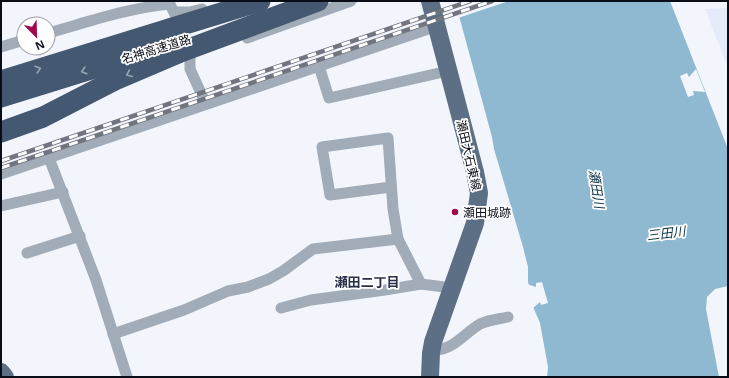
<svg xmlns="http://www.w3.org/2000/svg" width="729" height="378" font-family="'Open Sans','Noto Sans JP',sans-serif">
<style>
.built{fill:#e5ebfb}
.water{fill:#8fb9d1}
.pier{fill:#f2f5fc}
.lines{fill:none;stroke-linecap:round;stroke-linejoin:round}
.street{stroke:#a1acb8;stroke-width:11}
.primary{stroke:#5c6f84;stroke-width:18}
.highway{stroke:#445971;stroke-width:21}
.rail-casing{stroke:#71757e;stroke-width:4.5}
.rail{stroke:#fff;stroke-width:3;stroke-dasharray:9;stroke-linecap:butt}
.highway-bridge{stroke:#445971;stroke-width:21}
.oneway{stroke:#98a4b1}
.poi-dot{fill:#a0084c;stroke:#fff;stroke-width:1.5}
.labels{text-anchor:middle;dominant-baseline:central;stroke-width:3.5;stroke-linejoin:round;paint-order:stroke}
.street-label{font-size:12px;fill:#090d18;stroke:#fff}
.poi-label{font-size:12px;fill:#090d18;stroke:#fff;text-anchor:start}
.water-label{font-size:13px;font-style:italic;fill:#103547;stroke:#fff}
.neighbourhood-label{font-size:13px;font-weight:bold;fill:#272e48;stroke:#fff}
</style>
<rect width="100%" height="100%" fill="#f2f5fc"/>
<polygon class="built" points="728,8 728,68 705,9"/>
<polygon class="water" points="455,1 670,1 728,149 728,286 715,289 707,297 706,309 719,377 547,377 548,367 540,323 534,309 528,282 528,267 523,247 494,149 492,137"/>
<g class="pier">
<polygon points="453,1 509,1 458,18"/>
<polygon points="696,69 705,92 693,91 694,95 688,97 680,76 687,73 689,77"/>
<polygon points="542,282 548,303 541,305 540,302 532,309 527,284 536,287 536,283"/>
</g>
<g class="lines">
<g class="street">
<polyline points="168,1 174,12 190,56 190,69 206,104"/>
<polyline points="174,12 190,12 202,9"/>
<path d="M 48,33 C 88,22 128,8 170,4"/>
<polyline points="247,38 351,1"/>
<polyline points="1,47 24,40"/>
<polyline points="319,66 329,98 448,71"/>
<polyline points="49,158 96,280 127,377"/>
<polyline points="1,174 437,26"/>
<polyline points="391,187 330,195 322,147 388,138 393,209 398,239"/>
<polyline points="1,206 63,192"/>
<polyline points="27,253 80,236"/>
<polyline points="281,308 311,300 385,290 421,284 452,288"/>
<polyline points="113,334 184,310 228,291 248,287 269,279 283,271 313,249 398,239 421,284"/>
<path d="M 431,350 C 452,352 463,334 480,324 C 488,320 499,319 508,317"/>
</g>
<g class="primary">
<polyline points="430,1 475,172 479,193 475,223 433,342 431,353 430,377"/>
<polyline points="1,372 5,377"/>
</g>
<g class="highway">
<polyline points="1,81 169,29"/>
<polyline points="1,97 159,48"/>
<polyline points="1,132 43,117 117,79 178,53"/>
</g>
<defs>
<g id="rail">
<polyline points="1,161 470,1"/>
<polyline points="1,168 492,1"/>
</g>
</defs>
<use href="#rail" class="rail-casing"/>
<use href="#rail" class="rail"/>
<g class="highway-bridge">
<polyline points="169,29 260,1"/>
<polyline points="178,53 318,1"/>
</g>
</g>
<defs><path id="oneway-chevron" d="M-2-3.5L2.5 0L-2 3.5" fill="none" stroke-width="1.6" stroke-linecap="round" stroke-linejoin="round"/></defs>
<g class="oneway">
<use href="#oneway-chevron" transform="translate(38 69) rotate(-17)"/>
<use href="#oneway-chevron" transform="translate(84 71) rotate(163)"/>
<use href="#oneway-chevron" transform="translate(129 74) rotate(157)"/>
</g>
<circle class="poi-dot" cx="455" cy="212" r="4"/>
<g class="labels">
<g class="street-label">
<text transform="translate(156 49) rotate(-17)">名神高速道路</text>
<text transform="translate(469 155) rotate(77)">瀬田大石東線</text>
</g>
<g class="poi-label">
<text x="463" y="212">瀬田城跡</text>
</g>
<g class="water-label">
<text transform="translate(597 189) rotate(81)">瀬田川</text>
<text transform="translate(666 233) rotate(-7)">三田川</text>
</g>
<g class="neighbourhood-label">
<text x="367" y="282">瀬田二丁目</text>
</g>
</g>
<rect width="729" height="378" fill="none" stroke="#090d18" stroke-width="4"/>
<g transform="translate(36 36) rotate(157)"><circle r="19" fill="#ffffff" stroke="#9d9ea3"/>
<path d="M0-3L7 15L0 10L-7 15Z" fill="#a0084c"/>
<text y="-6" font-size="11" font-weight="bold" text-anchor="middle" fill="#090d18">N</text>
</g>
</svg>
